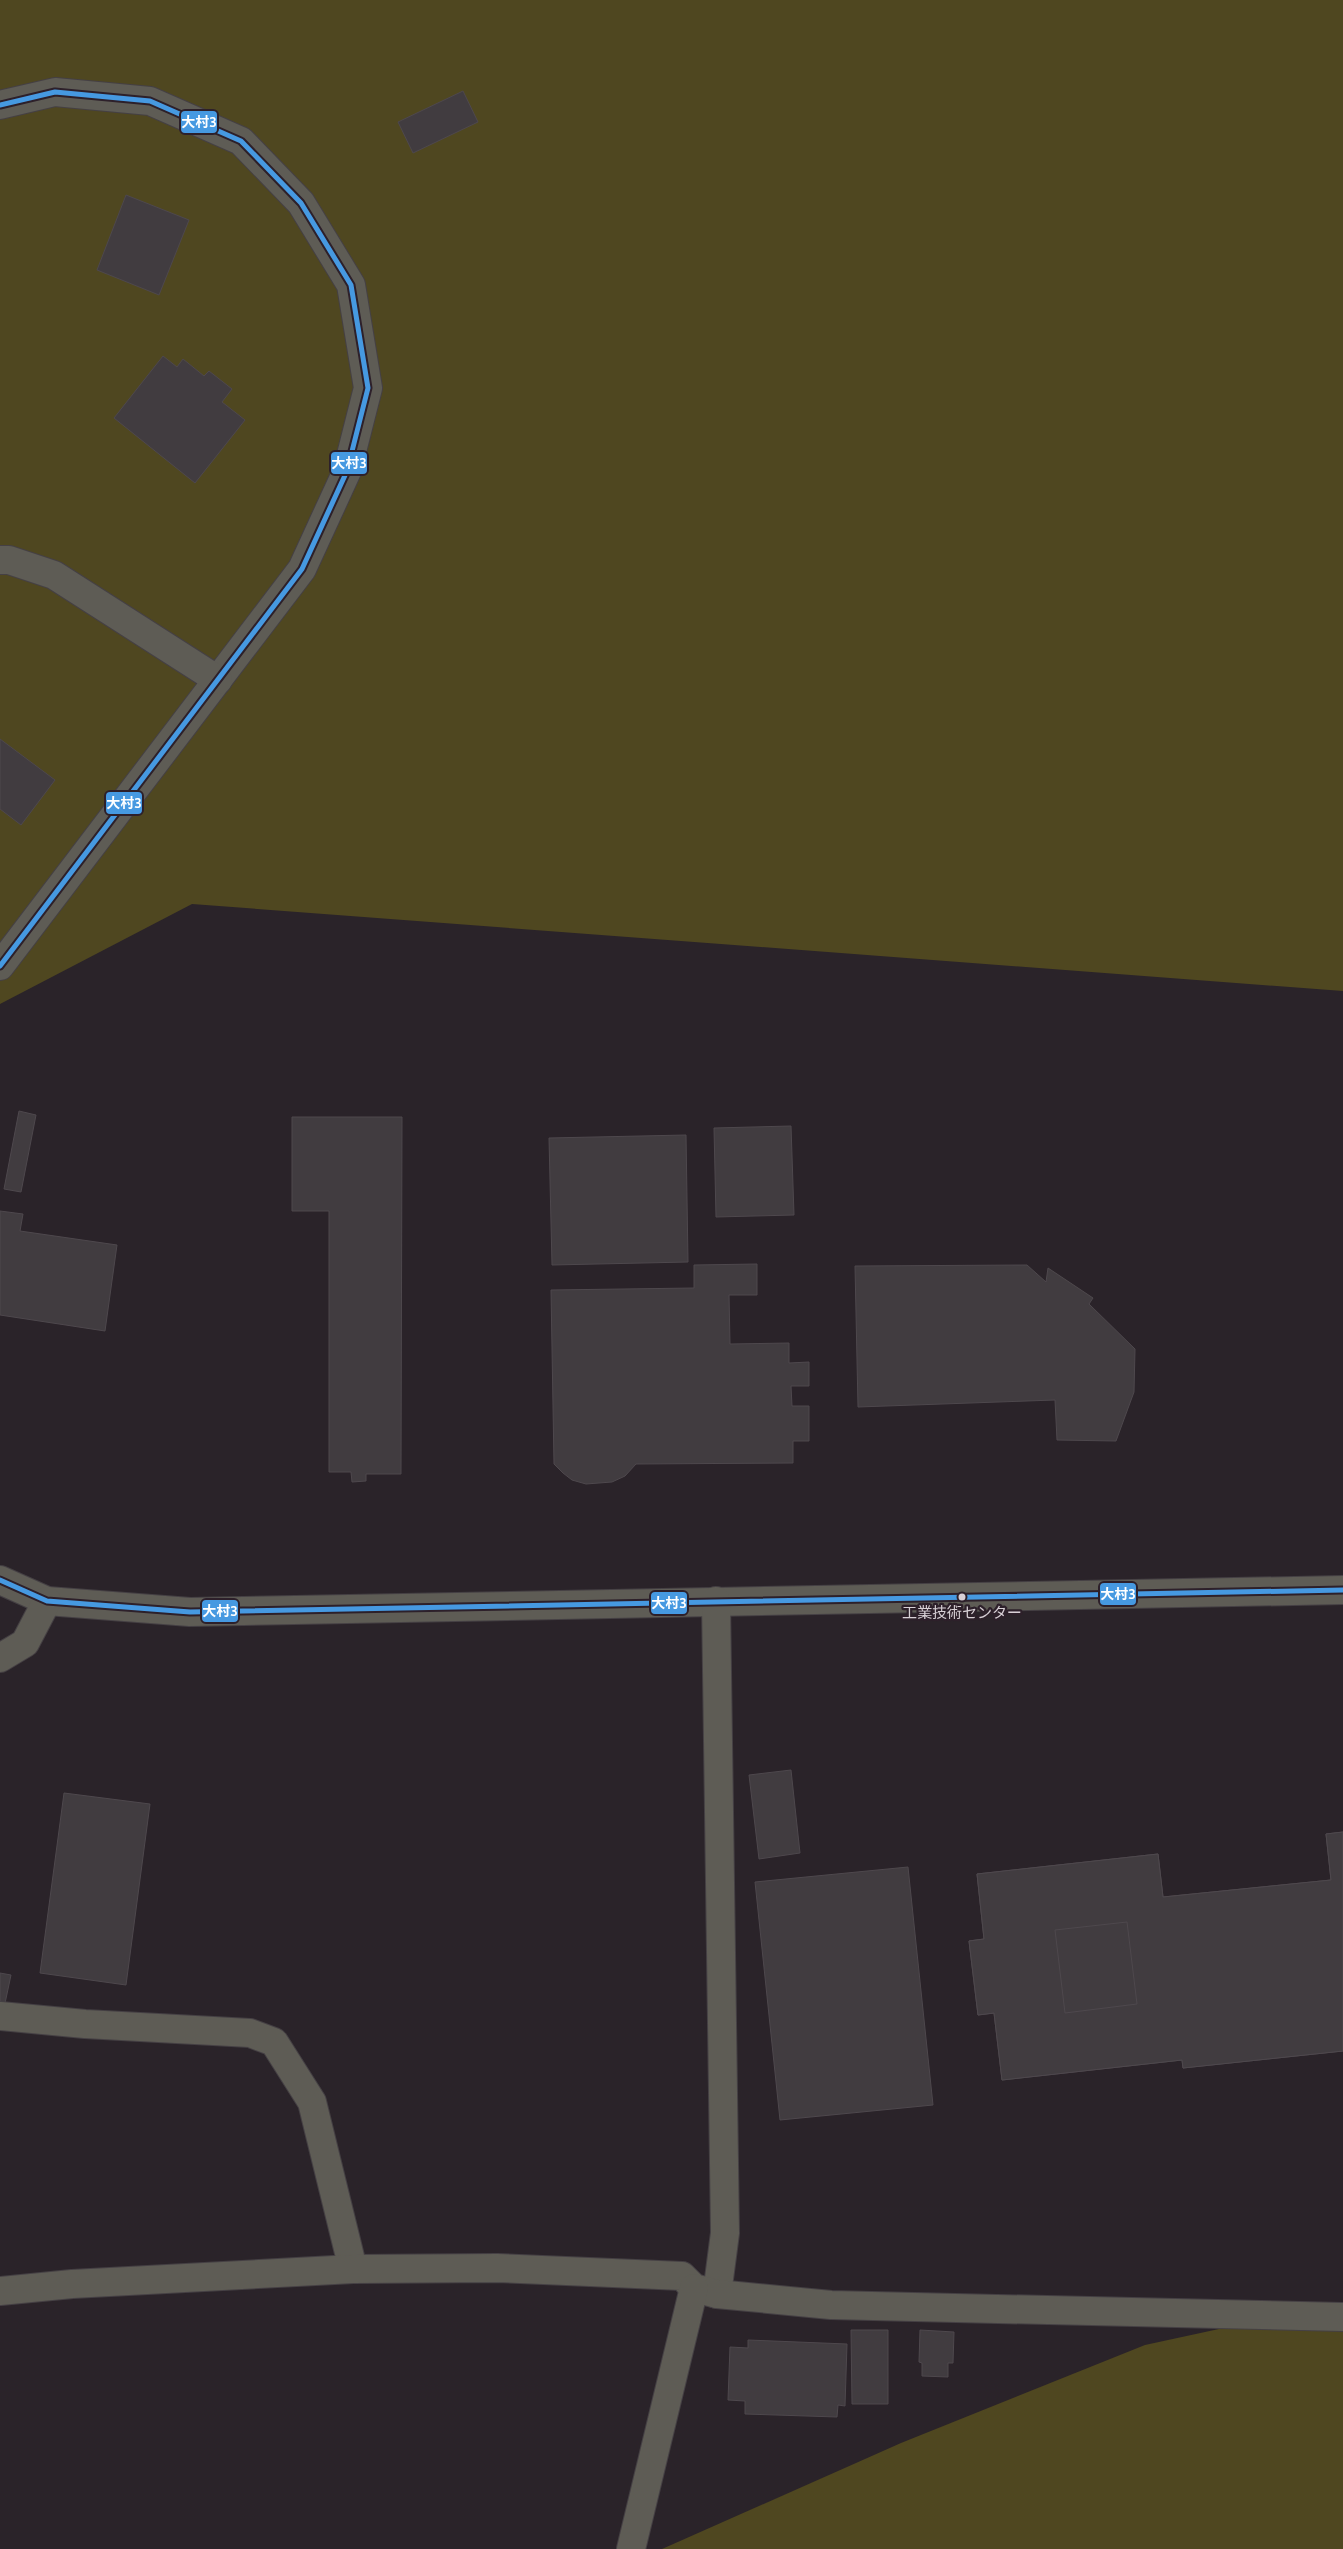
<svg xmlns="http://www.w3.org/2000/svg" width="1343" height="2549" font-family="Cabin,'Noto Sans JP',sans-serif">
<style>
.green{fill:#4f4720}
.building{fill:#413c40;stroke:#4e484d;fill-rule:evenodd}
.lines{fill:none;stroke-linecap:round;stroke-linejoin:round}
.minor-casing{stroke:#454044;stroke-width:30}
.minor{stroke:#5e5c55;stroke-width:28}
.bus-1-casing{stroke:#2d202a;stroke-width:9}
.bus-1{stroke:#4699e1;stroke-width:5}
.bus-dot{fill:#d8d0d6;stroke:#2d202a;stroke-width:2}
.labels{text-anchor:middle;dominant-baseline:central;stroke-width:4.5;stroke-linejoin:round;paint-order:stroke}
.bus-label{font-size:15px;fill:#d8d0d6;stroke:#2d202a}
.line-badge{stroke:#2d202a;stroke-width:2}
.badge-label{font-size:14px;text-anchor:middle;font-weight:bold;fill:#fff}
</style>
<rect width="100%" height="100%" fill="#2a2329"/>
<g class="green">
<polygon points="0,0 1343,0 1343,991 192,904 0,1004"/>
<polygon points="1343,2302 1343,2549 662,2549 901,2443 1145,2345"/>
</g>
<g class="building">
<polygon points="463,91 478,122 413,153 398,122"/>
<polygon points="126,195 189,220 159,295 97,270"/>
<polygon points="163,356 177,367 183,359 204,376 209,371 232,389 222,402 245,420 195,483 114,418"/>
<polygon points="0,739 55,780 21,825 0,809"/>
<polygon points="19,1111 36,1115 21,1192 4,1189"/>
<polygon points="292,1117 402,1117 401,1474 366,1474 366,1481 352,1482 351,1472 329,1472 329,1211 292,1211"/>
<polygon points="791,1126 794,1215 716,1217 714,1128"/>
<polygon points="686,1135 688,1262 552,1265 549,1138"/>
<polygon points="0,1211 23,1214 20,1231 117,1245 105,1331 0,1315"/>
<polygon points="757,1264 757,1295 729,1295 730,1344 789,1343 789,1363 809,1362 809,1386 791,1386 792,1406 809,1406 809,1441 793,1441 793,1463 636,1464 625,1476 612,1482 586,1484 572,1480 563,1473 554,1464 551,1290 694,1288 694,1265"/>
<polygon points="1027,1265 1046,1282 1048,1268 1093,1298 1089,1304 1135,1349 1134,1392 1116,1441 1057,1440 1055,1400 858,1407 855,1266"/>
<polygon points="791,1770 800,1853 759,1859 749,1775"/>
<polygon points="64,1793 150,1804 126,1985 40,1973"/>
<polygon points="1343,1832 1343,2051 1183,2068 1182,2060 1002,2080 994,2013 978,2015 969,1941 984,1939 977,1874 1158,1854 1163,1897 1331,1880 1326,1834"/>
<path d="M 1343,1832 L 1343,2051 L 1183,2068 L 1182,2060 L 1002,2080 L 994,2013 L 978,2015 L 969,1941 L 984,1939 L 977,1874 L 1158,1854 L 1163,1897 L 1331,1880 L 1326,1834 ZM 1127,1922 L 1137,2004 L 1065,2013 L 1055,1930 Z"/>
<polygon points="908,1867 933,2105 780,2120 755,1882"/>
<polygon points="0,1973 11,1975 4,2008 0,2007"/>
<polygon points="851,2330 888,2330 888,2404 852,2404"/>
<polygon points="920,2330 954,2332 953,2363 948,2363 948,2377 922,2376 922,2363 919,2362"/>
<polygon points="748,2340 847,2344 845,2406 838,2405 837,2417 745,2414 745,2401 728,2400 730,2347 748,2348"/>
</g>
<g class="lines">
<defs>
<g id="minor">
<polyline points="0,105 55,92 150,101 241,141 301,203 351,285 368,388 347,471 302,569 0,966"/>
<polyline points="0,560 9,560 54,575 218,680"/>
<polyline points="0,1580 47,1601 190,1612 1343,1590"/>
<polyline points="716,1601 725,2233 717,2294"/>
<polyline points="0,1658 25,1643 47,1601"/>
<polyline points="0,2016 85,2024 250,2033 274,2042 312,2102 353,2269"/>
<polyline points="0,2291 72,2284 353,2269 497,2268 682,2276 694,2288 717,2294 831,2305 1343,2317"/>
<polyline points="631,2549 694,2288"/>
</g>
</defs>
<use href="#minor" class="minor-casing"/>
<use href="#minor" class="minor"/>
<defs>
<g id="bus-1">
<polyline points="0,105 55,92 150,101 241,141 301,203 351,285 368,388 347,471 302,569 0,966"/>
<polyline points="0,1580 47,1601 190,1612 1343,1590"/>
</g>
</defs>
<use href="#bus-1" class="bus-1-casing"/>
<use href="#bus-1" class="bus-1"/>
</g>
<circle class="bus-dot" cx="962" cy="1597" r="4.5"/>
<g class="labels">
<g class="bus-label">
<text x="962" y="1613">工業技術センター</text>
</g>
</g>
<g class="line-badge">
<rect x="180" y="110" width="38" height="24" rx="5" fill="#4699e1"/>
<rect x="330" y="451" width="38" height="24" rx="5" fill="#4699e1"/>
<rect x="105" y="791" width="38" height="24" rx="5" fill="#4699e1"/>
<rect x="1099" y="1582" width="38" height="24" rx="5" fill="#4699e1"/>
<rect x="650" y="1591" width="38" height="24" rx="5" fill="#4699e1"/>
<rect x="201" y="1599" width="38" height="24" rx="5" fill="#4699e1"/>
</g>
<g class="badge-label">
<text x="199" y="127">大村3</text>
<text x="349" y="468">大村3</text>
<text x="124" y="808">大村3</text>
<text x="1118" y="1599">大村3</text>
<text x="669" y="1608">大村3</text>
<text x="220" y="1616">大村3</text>
</g>
</svg>
